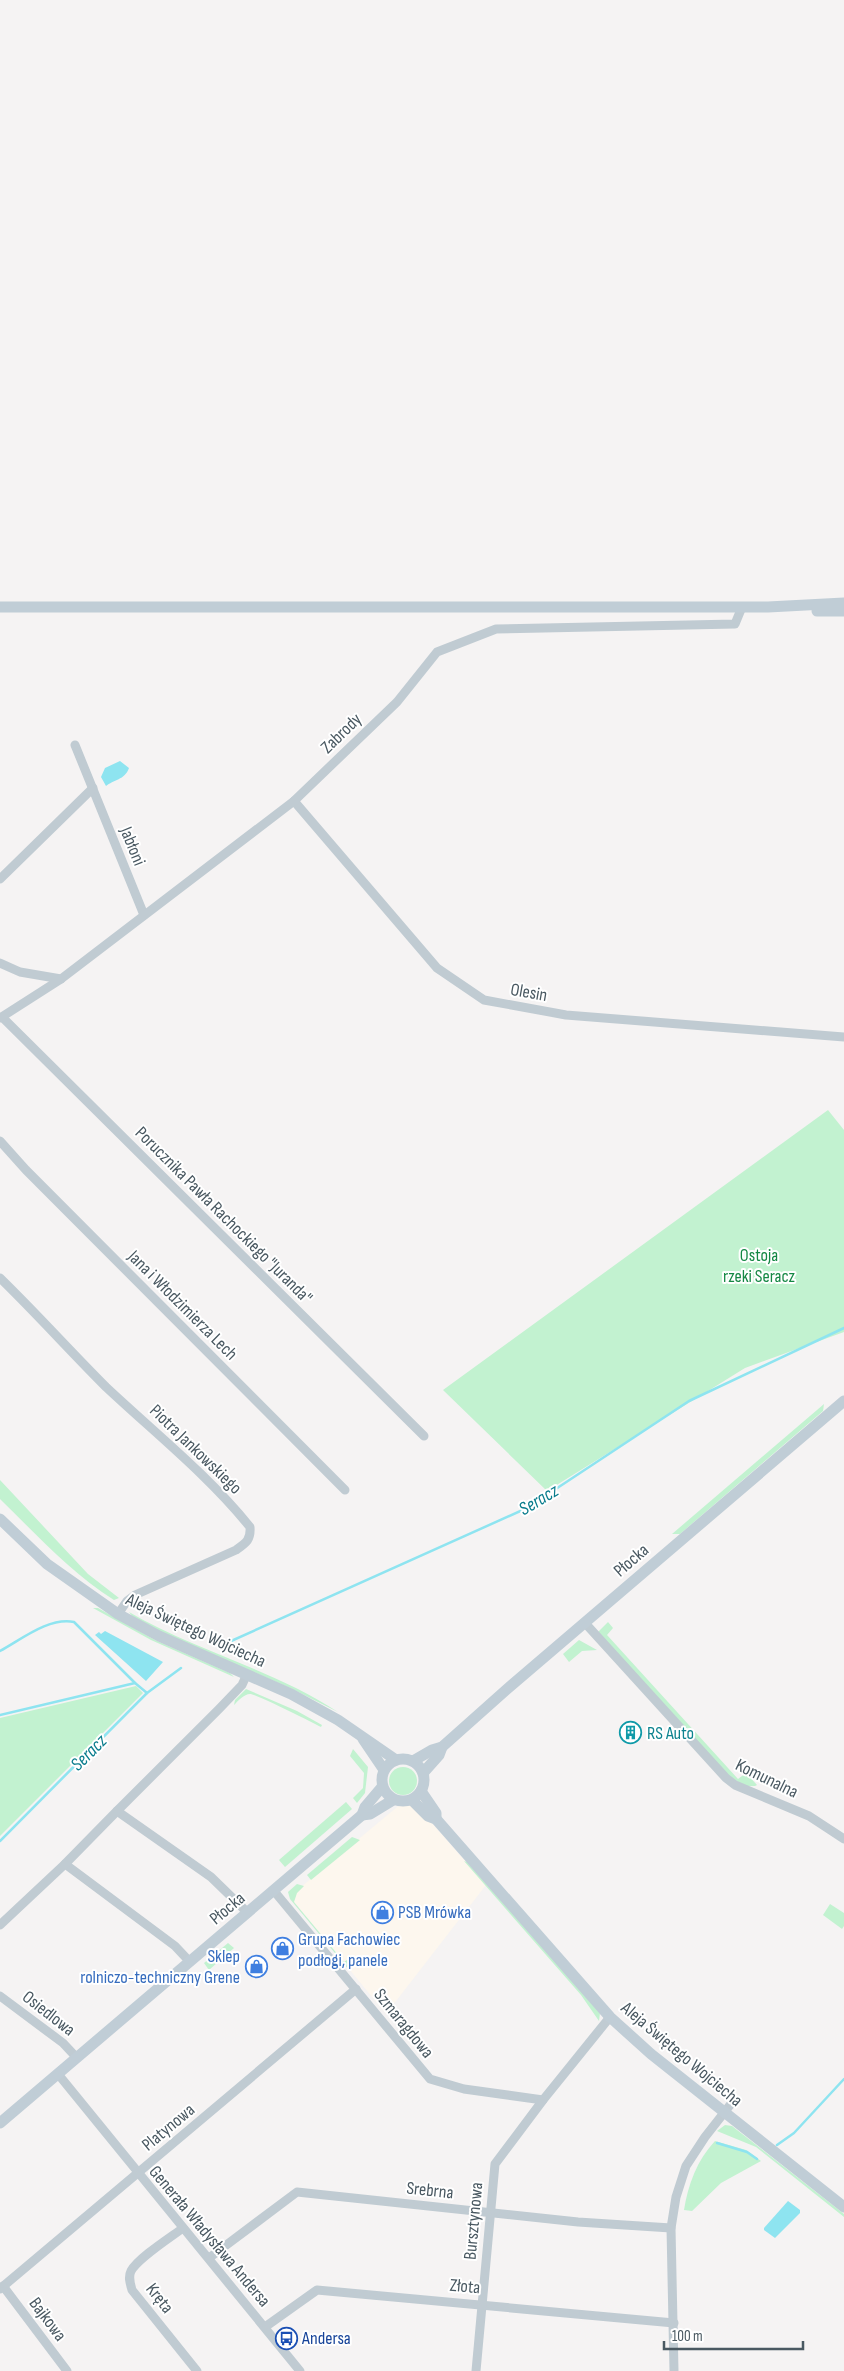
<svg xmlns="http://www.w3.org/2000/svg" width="844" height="2371" viewBox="0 0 844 2371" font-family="'Sofia Sans Condensed',sans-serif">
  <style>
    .commercial { fill: #fdf7ee }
    .green { fill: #c2f2d0 }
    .water { fill: #8ee4f0 }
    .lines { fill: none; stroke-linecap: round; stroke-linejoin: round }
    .stream { stroke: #8ee4f0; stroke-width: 2.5 }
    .street { stroke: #c0cbd2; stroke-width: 9 }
    .secondary { stroke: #c0cdd6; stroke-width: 11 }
    .labels { text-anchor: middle; stroke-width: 4; stroke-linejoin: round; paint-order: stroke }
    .street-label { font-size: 18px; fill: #495861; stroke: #fff }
    .park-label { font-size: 18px; fill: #158844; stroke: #fff }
    .culture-label { font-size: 18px; fill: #0d838f; stroke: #fff; text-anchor: start }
    .shop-label { font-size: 18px; fill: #366cbe; stroke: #fff; text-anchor: start }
    .transit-label { font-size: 18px; fill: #164399; stroke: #fff; text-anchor: start }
    .water-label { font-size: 19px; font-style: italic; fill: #0a7d8d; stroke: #fff }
  </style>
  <rect width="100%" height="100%" fill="#f5f3f3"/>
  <polygon class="commercial" points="409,1797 486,1885 386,2014 294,1902 295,1892"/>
  <g class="green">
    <polygon points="828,1110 844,1130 844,1332 745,1368 547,1491 443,1390"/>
    <polygon points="824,1404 823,1411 680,1534 672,1534"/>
    <path d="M0,1480L88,1574L119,1598L114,1600C70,1572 37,1535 0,1499Z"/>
    <polygon points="93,1608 98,1608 155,1640 230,1673 234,1677 151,1640"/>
    <path d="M129,1612C195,1651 273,1669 338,1712L290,1688L159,1631L132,1616Z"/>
    <polygon points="608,1622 613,1628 607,1635 738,1779 746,1773 757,1785 755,1786 745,1786 730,1777 598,1632"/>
    <polygon points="579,1640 597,1650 582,1651 569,1662 563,1654"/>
    <polygon points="136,1686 143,1693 0,1836 0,1718"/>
    <path d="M246,1689L297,1711L322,1725L321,1727C311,1722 256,1694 250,1694C244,1694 238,1701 234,1705L235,1700Z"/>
    <polygon points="353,1749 368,1767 365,1793 357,1803 353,1798 363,1788 364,1773 350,1756"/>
    <circle cx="403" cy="1781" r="14"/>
    <polygon points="346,1802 352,1809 285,1867 279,1860"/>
    <polygon points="352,1837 360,1840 311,1880 307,1875"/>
    <polygon points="464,1861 467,1862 600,2013 599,2021 581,1995"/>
    <polygon points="297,1884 304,1886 297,1893 294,1902 344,1962 347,1960 354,1963 349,1970 290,1899 288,1892"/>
    <polygon points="830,1904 844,1913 844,1926 842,1929 823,1915"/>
    <polygon points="228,1943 234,1948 209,1970 204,1963"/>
    <polygon points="725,2125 732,2126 839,2210 844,2214 844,2217 756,2147 717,2131"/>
    <path d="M715,2141L746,2150L761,2161L721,2183L692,2211L684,2210C688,2185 697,2160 715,2141Z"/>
  </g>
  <g class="water">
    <path d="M120,761L129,768C125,780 113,780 106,786L101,777L105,768Z"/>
    <polygon points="105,1631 163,1662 146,1681 95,1635 99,1632 101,1634"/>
    <polygon points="788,2201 800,2210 800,2213 775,2238 764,2230 764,2228"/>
  </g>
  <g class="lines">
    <g class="stream">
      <polyline points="220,1646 527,1508 689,1401 844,1328"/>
      <path d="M0,1651C22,1639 49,1617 74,1622L135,1683"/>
      <polyline points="0,1715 135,1683 147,1693"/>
      <polyline points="0,1841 147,1693 181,1668"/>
      <polyline points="717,2143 747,2152 757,2159"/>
      <polyline points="777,2145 794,2133 844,2079"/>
    </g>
    <g class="street">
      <polyline points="75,745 144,915"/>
      <polyline points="294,801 437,968 484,1000 566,1015 844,1037"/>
      <polyline points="0,879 93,788"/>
      <polyline points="0,963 20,972 61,979"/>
      <polyline points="2,1017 424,1436"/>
      <polyline points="0,1018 61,979 294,801 397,702 437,652 496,629 735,624 742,607"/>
      <polyline points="0,1141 26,1170 345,1490"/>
      <path d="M0,1278C36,1313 70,1351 106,1387C155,1433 208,1475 250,1527C251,1540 246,1543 236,1550L135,1595L127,1601L118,1614"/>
      <polyline points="585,1623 726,1778 735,1785 809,1816 844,1839"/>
      <polyline points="247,1674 242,1685 219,1709 117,1811 211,1877 248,1913"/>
      <polyline points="65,1864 175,1946 190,1962"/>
      <polyline points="274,1891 430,2079 464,2089 543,2100"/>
      <polyline points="0,1925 65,1864 117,1811"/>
      <polyline points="0,1996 63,2043 77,2058"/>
      <polyline points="58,2074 300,2371"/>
      <path d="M183,2228C171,2237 138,2258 131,2271C128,2277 130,2283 132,2290L197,2371"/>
      <polyline points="209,2258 297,2192 578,2222 671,2228"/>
      <polyline points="3,2286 67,2371"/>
      <polyline points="0,2289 356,1989"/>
      <polyline points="265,2327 317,2290 674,2323"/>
      <polyline points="476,2371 495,2164 543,2100 610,2017"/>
      <polyline points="674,2371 671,2228 676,2197 686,2166 705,2137 734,2100"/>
    </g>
    <g class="secondary">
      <polyline points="0,607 768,607 844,603"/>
      <polyline points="817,611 844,611"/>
      <polyline points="0,1519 47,1564 118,1614 159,1636 291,1694 338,1720 396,1760"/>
      <polyline points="363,1739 384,1770"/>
      <circle cx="403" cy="1780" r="21"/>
      <polyline points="413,1761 432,1750 442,1747 506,1690 844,1401"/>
      <polyline points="423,1773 439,1755 442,1747"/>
      <polyline points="421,1791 436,1813 436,1819"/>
      <polyline points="412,1800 428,1816 436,1819 610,2017 651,2054 844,2207"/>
      <polyline points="362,1815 370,1814 393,1800"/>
      <polyline points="0,2123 362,1815 365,1807 382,1787"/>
    </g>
  </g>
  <defs>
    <symbol id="building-ring" viewBox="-11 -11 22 22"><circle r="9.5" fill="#fff" stroke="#0f9aa8" stroke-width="1.5"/><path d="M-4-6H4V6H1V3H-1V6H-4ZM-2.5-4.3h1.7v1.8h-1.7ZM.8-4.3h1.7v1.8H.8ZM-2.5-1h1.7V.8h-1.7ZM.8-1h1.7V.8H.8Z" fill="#0f9aa8"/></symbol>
    <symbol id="shop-ring" viewBox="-11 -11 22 22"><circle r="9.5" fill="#fff" stroke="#3f7fe0" stroke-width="1.5"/><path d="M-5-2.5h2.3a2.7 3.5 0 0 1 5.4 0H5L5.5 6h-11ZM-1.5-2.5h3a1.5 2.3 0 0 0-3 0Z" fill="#3f7fe0"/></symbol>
    <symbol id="bus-ring" viewBox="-11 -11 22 22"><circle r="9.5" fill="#fff" stroke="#1a4fb4" stroke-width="1.5"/><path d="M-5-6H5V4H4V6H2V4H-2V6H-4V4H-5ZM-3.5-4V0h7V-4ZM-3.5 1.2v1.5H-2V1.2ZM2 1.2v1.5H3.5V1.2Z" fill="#1a4fb4"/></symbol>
  </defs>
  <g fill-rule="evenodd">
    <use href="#building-ring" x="618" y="1720" width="25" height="25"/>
    <use href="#shop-ring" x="370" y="1900" width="25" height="25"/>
    <use href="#shop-ring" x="270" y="1936" width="25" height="25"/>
    <use href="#shop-ring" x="244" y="1954" width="25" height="25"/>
    <use href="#bus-ring" x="274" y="2326" width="25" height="25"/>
  </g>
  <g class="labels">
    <g class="street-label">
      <text transform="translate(341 733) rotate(-44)" y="6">Zabrody</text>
      <text transform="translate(133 846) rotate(68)" y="6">Jabłoni</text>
      <text transform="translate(529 992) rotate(10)" y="6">Olesin</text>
      <text transform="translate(224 1215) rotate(45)" y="6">Porucznika Pawła Rachockiego "Juranda"</text>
      <text transform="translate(183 1305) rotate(45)" y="6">Jana i Włodzimierza Lech</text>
      <text transform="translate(196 1449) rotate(44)" y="6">Piotra Jankowskiego</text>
      <text transform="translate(631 1560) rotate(-41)" y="6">Płocka</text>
      <text transform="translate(196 1630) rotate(25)" y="6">Aleja Świętego Wojciecha</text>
      <text transform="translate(767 1778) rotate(26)" y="6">Komunalna</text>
      <text transform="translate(227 1908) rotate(-40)" y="6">Płocka</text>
      <text transform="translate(49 2013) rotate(38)" y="6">Osiedlowa</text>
      <text transform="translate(404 2023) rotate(51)" y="6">Szmaragdowa</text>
      <text transform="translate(682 2054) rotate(40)" y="6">Aleja Świętego Wojciecha</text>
      <text transform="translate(168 2127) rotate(-40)" y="6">Platynowa</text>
      <text transform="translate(430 2190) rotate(6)" y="6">Srebrna</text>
      <text transform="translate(473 2221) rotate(-85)" y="6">Bursztynowa</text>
      <text transform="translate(210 2236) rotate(50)" y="6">Generała Władysława Andersa</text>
      <text transform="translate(465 2286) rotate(5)" y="6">Złota</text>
      <text transform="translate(160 2298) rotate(52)" y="6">Kręta</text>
      <text transform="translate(48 2319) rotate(53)" y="6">Bajkowa</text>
    </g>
    <g class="park-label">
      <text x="759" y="1261">Ostoja<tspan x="759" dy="21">rzeki Seracz</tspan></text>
    </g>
    <g class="culture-label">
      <text x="647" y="1739">RS Auto</text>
    </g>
    <g class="shop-label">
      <text x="398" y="1918">PSB Mrówka</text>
      <text x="298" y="1945">Grupa Fachowiec<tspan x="298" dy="21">podłogi, panele</tspan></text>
      <text x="240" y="1962" text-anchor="end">Sklep<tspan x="240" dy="21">rolniczo-techniczny Grene</tspan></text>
    </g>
    <g class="transit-label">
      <text x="302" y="2344">Andersa</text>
    </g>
    <g class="water-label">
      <text transform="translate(538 1499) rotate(-31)" y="7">Seracz</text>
      <text transform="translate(88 1752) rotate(-45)" y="7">Seracz</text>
    </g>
  </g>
  <path d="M664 2341v8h139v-8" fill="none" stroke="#495861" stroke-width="2.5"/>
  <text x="672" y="2341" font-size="15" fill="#495861" stroke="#ffffff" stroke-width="4" paint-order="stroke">100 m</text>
</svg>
